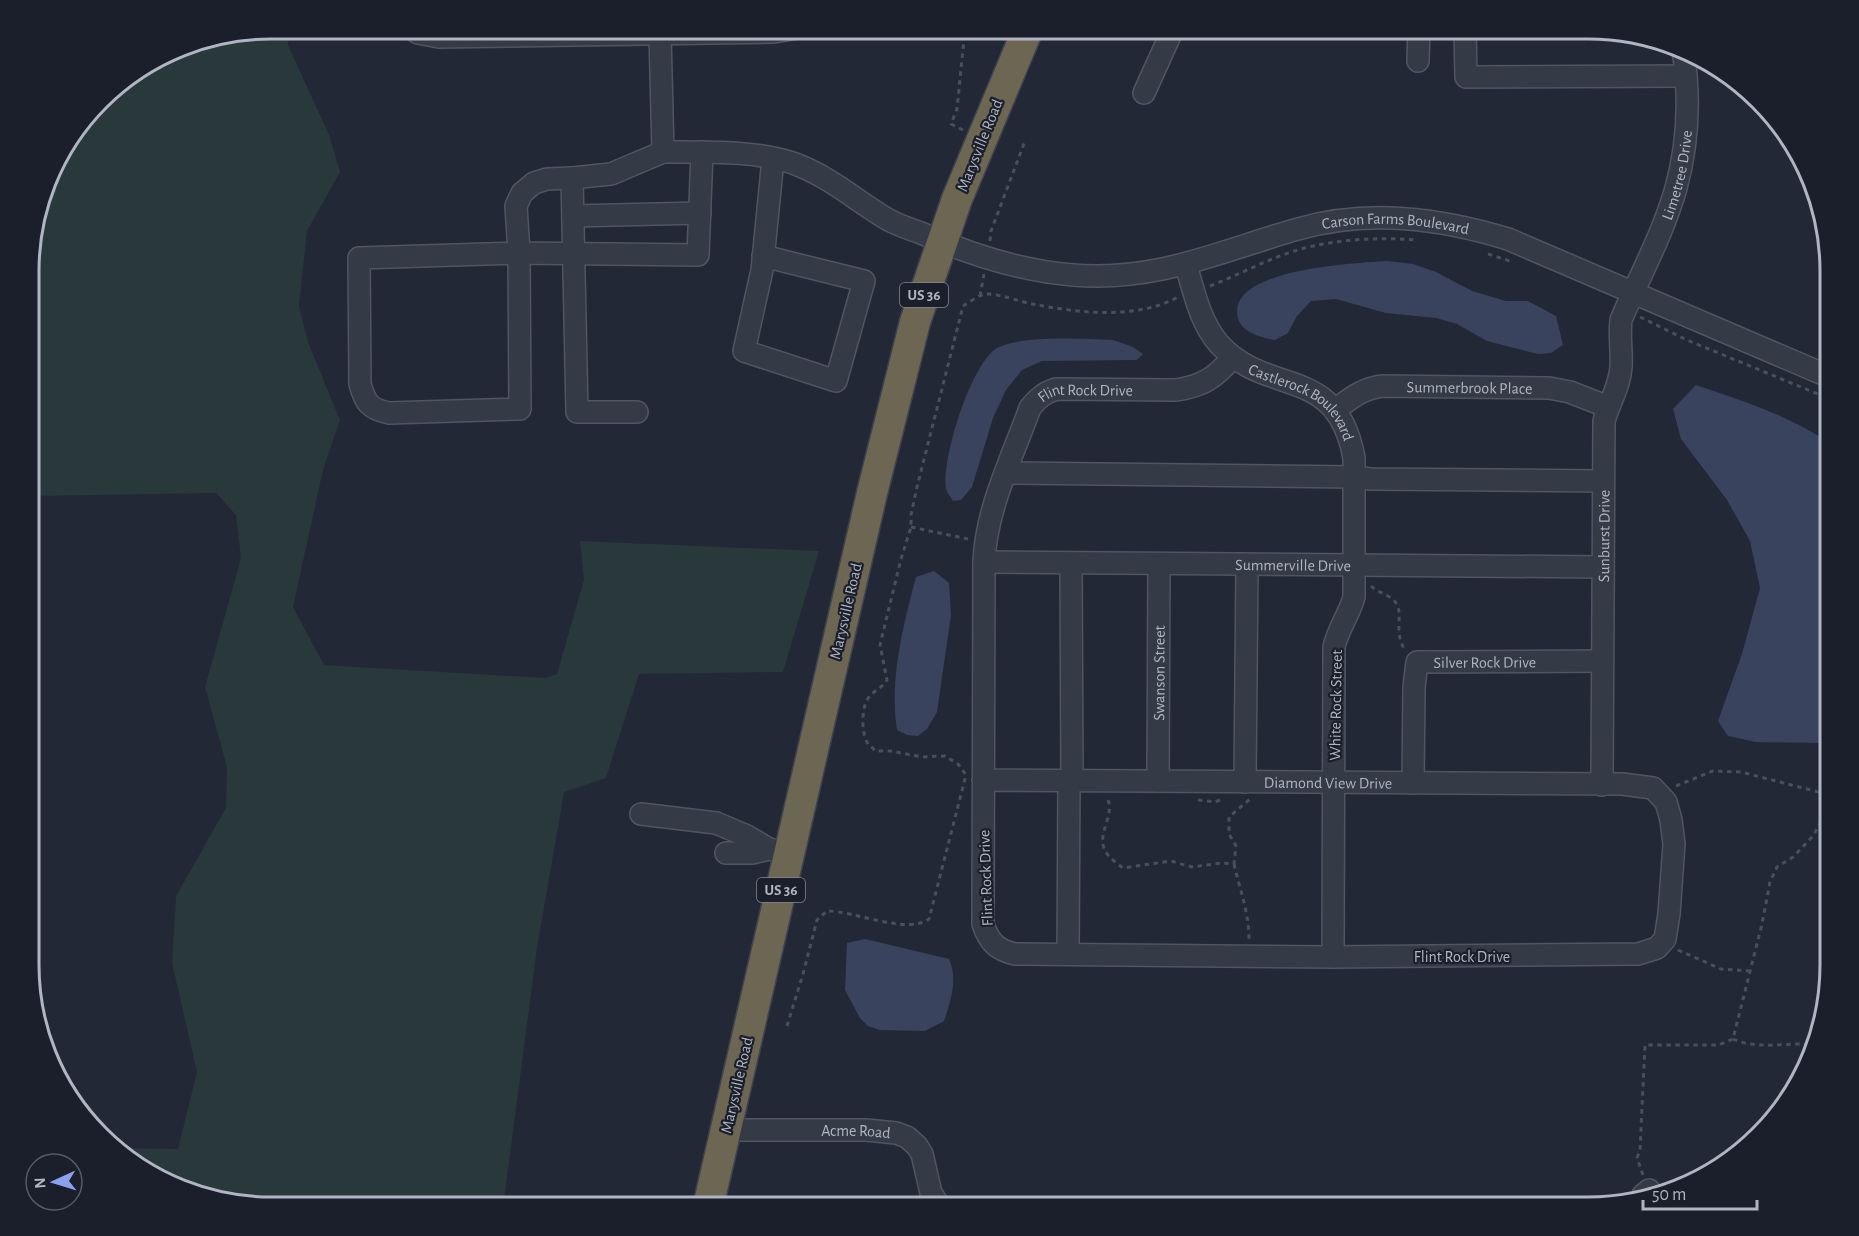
<svg xmlns="http://www.w3.org/2000/svg" width="1859" height="1236" viewBox="0 0 1859 1236" font-family="'Alegreya Sans',sans-serif">
  <style>
    .green { fill: #28383b }
    .water { fill: #39435e }
    .lines { fill: none; stroke-linecap: round; stroke-linejoin: round }
    .minor-casing { stroke: #505561; stroke-width: 24 }
    .highway-casing { stroke: #3d424e; stroke-width: 33 }
    .path { stroke: #455358; stroke-width: 3; stroke-dasharray: 4.5 4.5; stroke-linecap: butt }
    .minor { stroke: #353a47; stroke-width: 21 }
    .highway { stroke: #6c6653; stroke-width: 30 }
    .labels { text-anchor: middle; stroke-width: 4.5; stroke-linejoin: round; paint-order: stroke }
    .shield { fill: #1b1f2b; stroke: #838895; stroke-width: 1.5 }
    .shield-label { font-size: 15px; font-weight: bold; fill: #b0b5c3 }
    .street-label { font-size: 16px; fill: #b0b5c3; stroke: #1b1f2b }
    .rim { fill: none; stroke: #b0b5c3; stroke-width: 3 }
  </style>
  <rect width="100%" height="100%" fill="#222836"/>
  <polygon class="green" points="271,29 289,29 288,45 330,137 340,172 307,231 299,306 308,342 340,420 323,470 293,607 324,665 546,678 557,674 584,580 580,541 819,551 783,672 639,674 606,778 564,792 537,948 503,1207 270,1207 193,1195 136,1167 118,1148 178,1149 197,1072 172,963 176,896 226,808 227,767 205,687 241,558 236,515 216,493 31,496 31,239 54,163 111,89 178,47"/>
  <g class="water">
    <path d="M1387,261L1413,264L1436,272L1472,291L1506,301H1528L1556,316L1563,345L1551,353L1538,354L1487,341L1457,324L1436,318L1386,313L1336,299L1311,301L1297,316L1288,333L1275,340C1262,338 1242,333 1238,318C1225,268 1359,263 1387,261Z"/>
    <path d="M1113,340L1133,347L1143,354L1137,360L1042,361L1022,370L1006,390L993,418L972,487L961,500L953,501C951,497 947,493 946,489C941,460 972,359 999,347C1028,335 1081,339 1113,340Z"/>
    <path d="M1696,385C1740,400 1792,416 1830,444V740L1820,743L1756,742L1728,736L1718,721L1742,654L1760,588L1750,541L1727,500L1681,439L1673,409Z"/>
    <path d="M934,571L949,583L951,615L937,712L927,729L918,736L907,735L897,730C889,680 903,626 916,577Z"/>
    <path d="M865,939L949,959C958,979 951,1000 944,1021L925,1031L880,1030L868,1026L860,1018L845,990L847,943Z"/>
  </g>
  <g class="lines">
    <defs>
      <g id="minor">
        <polyline points="412,29 418,33 439,37 774,32 792,29"/>
        <polyline points="1465,29 1466,77 1685,76"/>
        <path id="s1" d="M660,34L663,152C704,152 760,150 798,165C831,178 857,201 887,219C897,225 910,229 921,233C969,254 1020,271 1073,275C1158,282 1220,251 1298,229C1368,209 1439,218 1508,239L1830,377"/>
        <polyline points="1418,61 1419,29"/>
        <polyline points="1144,93 1173,29"/>
        <polyline points="572,178 611,174 663,152"/>
        <polyline points="573,216 700,213"/>
        <polyline points="763,256 864,281 836,381 744,351 762,270 773,159"/>
        <path id="s2" d="M1186,265C1194,292 1200,322 1219,344C1268,398 1337,363 1354,458V597C1349,615 1338,629 1334,647L1333,957"/>
        <path id="s3" d="M1335,410C1351,398 1363,388 1383,386L1549,388L1570,392L1608,407"/>
        <path d="M637,412H577L572,178L547,179L534,183L522,193L516,206L519,253L520,409L389,413C369,409 365,402 360,384L359,258L519,253L698,255L702,152"/>
        <polyline points="1007,473 1354,477 1371,479 1603,481"/>
        <path id="s4" d="M984,562L1603,567"/>
        <polyline points="1071,563 1072,780"/>
        <path id="s5" d="M983,780L1622,784L1653,788L1666,802L1671,820L1674,844L1669,914L1665,939L1657,948L1638,954L1333,957L1015,954C997,950 989,942 983,924L984,562C986,509 1012,458 1030,408C1038,398 1044,393 1056,389L1176,390C1203,386 1215,378 1233,357"/>
        <path id="s6" d="M1158,781L1159,564"/>
        <polyline points="1245,782 1247,564"/>
        <path id="s7" d="M1413,783L1414,687L1417,662L1602,661"/>
        <path id="s8" d="M1602,785L1604,421C1609,403 1620,386 1621,367C1622,351 1619,336 1621,320C1639,277 1663,234 1676,188C1688,144 1690,95 1683,50"/>
        <polyline points="641,814 716,823 747,836 769,849 789,853"/>
        <polyline points="726,853 752,853 769,849"/>
        <polyline points="1068,954 1069,780"/>
        <path id="s9" d="M726,1130H866L896,1133L907,1137L917,1146L922,1154L931,1193L940,1207"/>
        <polyline points="1643,1195 1649,1190"/>
      </g>
      <polyline id="highway" points="708,1207 872,493 915,322 957,199 1028,29"/>
    </defs>
    <use href="#minor" class="minor-casing"/>
    <use href="#highway" class="highway-casing"/>
    <g class="path">
      <polyline points="963,130 951,124 957,109 965,29"/>
      <polyline points="990,241 991,231 1025,141"/>
      <polyline points="1488,254 1513,262"/>
      <path d="M1210,286C1241,274 1269,258 1301,249C1338,239 1379,237 1417,240"/>
      <polyline points="980,296 984,274"/>
      <polyline points="1640,317 1687,340 1830,399"/>
      <polyline points="911,527 968,539"/>
      <path d="M1371,586C1378,593 1391,595 1396,603C1404,615 1393,632 1405,650"/>
      <polyline points="1676,786 1713,771 1741,772 1830,795"/>
      <path d="M1108,800C1115,817 1093,838 1108,855C1112,860 1118,864 1123,868L1171,861L1192,867L1221,863L1234,864L1236,846L1229,834V817L1250,799"/>
      <polyline points="1198,800 1215,802 1220,800"/>
      <path d="M1234,864C1240,890 1249,913 1249,939"/>
      <polyline points="1678,950 1721,969 1750,971"/>
      <path d="M787,1026L803,974L817,920L827,911C855,911 907,935 929,919L966,775L958,764L945,756L922,757L891,751H875C873,748 870,746 868,744C861,733 861,707 869,697C875,690 882,688 887,680L880,645L901,559L911,527V515L916,491L963,306C970,302 979,294 988,294C1001,294 1020,302 1033,304C1078,313 1136,320 1178,297"/>
      <path d="M1733,1039C1759,1051 1789,1041 1817,1045"/>
      <polyline points="1643,1175 1637,1158 1640,1150 1645,1045 1719,1045 1733,1039 1762,924 1770,882 1777,867 1793,857 1813,836 1827,811 1830,796"/>
    </g>
    <use href="#minor" class="minor"/>
    <use href="#highway" class="highway"/>
  </g>
  <g class="labels">
    <g class="shield">
      <rect x="900" y="283" width="48" height="24" rx="4.5"/>
      <rect x="757" y="878" width="48" height="24" rx="4.5"/>
    </g>
    <g class="shield-label">
      <text x="924" y="300">US 36</text>
      <text x="781" y="895">US 36</text>
    </g>
    <g class="street-label">
      <text transform="translate(979 145) rotate(-68)" y="6">Marysville Road</text>
      <text dy="6" stroke="none"><textPath href="#s8" startOffset="624">Limetree Drive</textPath></text>
      <text dy="6" stroke="none"><textPath href="#s1" startOffset="884">Carson Farms Boulevard</textPath></text>
      <text dy="6" stroke="none"><textPath href="#s3" startOffset="141">Summerbrook Place</textPath></text>
      <text dy="6" stroke="none"><textPath href="#s5" startOffset="2114">Flint Rock Drive</textPath></text>
      <text dy="6" stroke="none"><textPath href="#s2" startOffset="190">Castlerock Boulevard</textPath></text>
      <text dy="6" stroke="none"><textPath href="#s8" startOffset="249">Sunburst Drive</textPath></text>
      <text dy="6" stroke="none"><textPath href="#s4" startOffset="309">Summerville Drive</textPath></text>
      <text transform="translate(845 611) rotate(-77)" y="6">Marysville Road</text>
      <text dy="6" stroke="none"><textPath href="#s7" startOffset="189">Silver Rock Drive</textPath></text>
      <text dy="6" stroke="none"><textPath href="#s6" startOffset="108">Swanson Street</textPath></text>
      <text transform="translate(1335 705) rotate(-89)" y="6">White Rock Street</text>
      <text dy="6" stroke="none"><textPath href="#s5" startOffset="345">Diamond View Drive</textPath></text>
      <text transform="translate(985 878) rotate(-92)" y="6">Flint Rock Drive</text>
      <text x="1462" y="962">Flint Rock Drive</text>
      <text transform="translate(736 1085) rotate(-77)" y="6">Marysville Road</text>
      <text dy="6" stroke="none"><textPath href="#s9" startOffset="130">Acme Road</textPath></text>
    </g>
  </g>
  <path d="M0 0H1859V1236H0ZM271 39H1588A232 232 0 0 1 1820 271V965A232 232 0 0 1 1588 1197H271A232 232 0 0 1 39 965V271A232 232 0 0 1 271 39Z" fill="#1b1f2b" fill-rule="evenodd"/>
  <path class="rim" d="M271 39H1588A232 232 0 0 1 1820 271V965A232 232 0 0 1 1588 1197H271A232 232 0 0 1 39 965V271A232 232 0 0 1 271 39Z"/>
  <g transform="translate(54 1182) rotate(266)"><circle r="28" fill="#1b1f2b" stroke="#575b68" stroke-width="1.5"/>
  <path d="M0-4.5L10 22L0 15L-10 22Z" fill="#8aa2ee"/>
  <text y="-9" font-size="16" font-weight="bold" text-anchor="middle" fill="#b0b5c3">N</text>
  </g>
  <path d="M1643 1200v9h114v-9" fill="none" stroke="#b0b5c3" stroke-width="3"/>
  <text x="1652" y="1200" font-size="18" fill="#b0b5c3" stroke="#1b1f2b" stroke-width="4.5" paint-order="stroke">50 m</text>
</svg>
